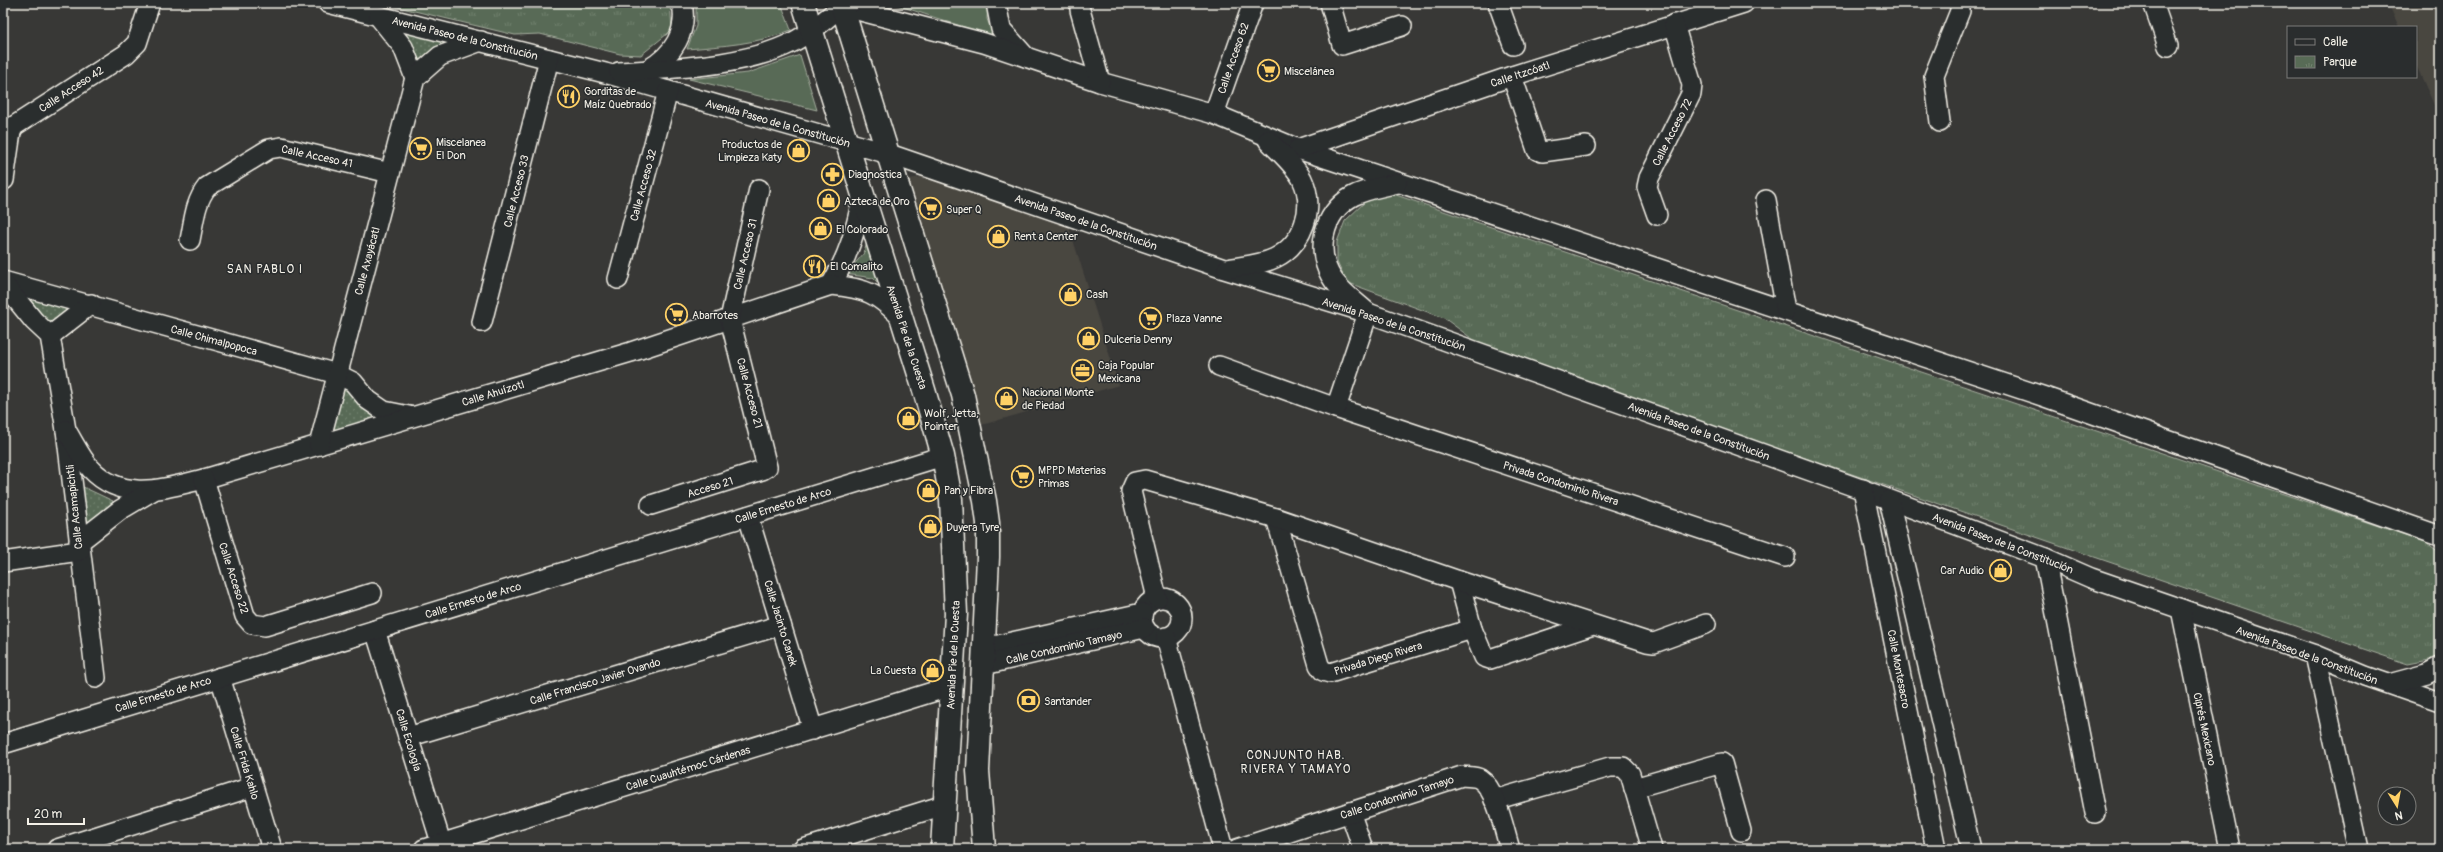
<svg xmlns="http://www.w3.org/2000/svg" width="2443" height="852" viewBox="0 0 2443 852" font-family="Pangolin,sans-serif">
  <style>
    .built { fill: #484640 }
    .grass { fill: #586b56; stroke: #a6ae9f }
    .park { fill: url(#park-tufts); stroke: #a6ae9f }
    .garden { fill: url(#garden-dots); stroke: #a6ae9f }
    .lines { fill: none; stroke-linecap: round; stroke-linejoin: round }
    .minor-casing { stroke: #f4f1e8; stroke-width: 22 }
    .major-casing { stroke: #f4f1e8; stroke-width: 25 }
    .minor { stroke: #2a2d2e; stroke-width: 19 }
    .major { stroke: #2a2d2e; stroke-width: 22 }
    .labels { text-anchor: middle; stroke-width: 3; stroke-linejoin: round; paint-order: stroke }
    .street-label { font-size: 11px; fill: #f4f1e8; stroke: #2a2d2e }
    .poi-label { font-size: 11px; fill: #f4f1e8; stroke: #2a2d2e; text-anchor: start }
    .neighbourhood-label { font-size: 12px; letter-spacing: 1px; fill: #f4f1e8; stroke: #2a2d2e }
  </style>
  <defs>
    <pattern id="park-tufts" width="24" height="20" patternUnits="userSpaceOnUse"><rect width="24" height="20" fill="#586b56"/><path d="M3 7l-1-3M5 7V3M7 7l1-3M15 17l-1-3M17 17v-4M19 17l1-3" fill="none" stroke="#71816e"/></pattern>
    <pattern id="garden-dots" width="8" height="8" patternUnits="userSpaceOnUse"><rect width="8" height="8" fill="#586b56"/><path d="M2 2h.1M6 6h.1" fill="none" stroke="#71816e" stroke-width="1.8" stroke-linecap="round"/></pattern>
  </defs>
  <rect width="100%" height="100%" fill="#383836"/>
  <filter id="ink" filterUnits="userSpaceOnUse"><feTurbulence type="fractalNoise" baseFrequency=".025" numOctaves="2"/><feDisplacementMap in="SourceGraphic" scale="8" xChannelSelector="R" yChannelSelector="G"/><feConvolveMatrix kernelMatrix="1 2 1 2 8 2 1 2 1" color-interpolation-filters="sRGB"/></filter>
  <g filter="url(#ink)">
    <g class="built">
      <polygon points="2388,3 2440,3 2440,118 2416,65 2416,27 2399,27"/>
      <polygon points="921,177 1068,224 1119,385 975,427 902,180"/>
    </g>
    <g class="grass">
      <path d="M696,3H781L791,30C759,44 721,46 687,49L696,26Z"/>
      <polygon points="897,3 988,3 987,19 994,37 894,4"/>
      <polygon points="800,55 817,110 689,79 748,73"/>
      <polygon points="867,242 882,287 873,278 846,274 864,253"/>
    </g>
    <g class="park">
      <polygon points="381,3 670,3 672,30 641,55 620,54 540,34 515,35"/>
      <polygon points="1393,194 2426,542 2440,553 2440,658 2408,664 2384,656 1486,349 1444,318 1346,282 1337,262 1337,242 1345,221 1367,200"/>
    </g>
    <g class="garden">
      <polygon points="403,32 453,42 433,49 420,64 411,42"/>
      <polygon points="23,295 84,307 50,334"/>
      <polygon points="337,374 413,417 329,442"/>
      <polygon points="81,486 113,501 110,512 82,528"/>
    </g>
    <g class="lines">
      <defs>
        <g id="minor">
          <polyline points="328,3 605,73 889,154 1224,269 1368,313 1861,489 2045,558 2091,578 2315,655 2365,676 2440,702"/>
          <polyline points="996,3 1001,29 1026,57"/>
          <polyline points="1330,3 1342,45 1402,26"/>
          <polyline points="1498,3 1513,45"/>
          <polyline points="2153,3 2168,46"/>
          <polyline points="842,6 984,43 1100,82 1214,114 1298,149 2045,397 2440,536"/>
          <polyline points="1080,10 1100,82"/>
          <polyline points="379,17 403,47 415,78"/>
          <path d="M649,69C673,55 688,32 682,3"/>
          <path d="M619,72C673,68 744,67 793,42C811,33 827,18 842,6L851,3"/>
          <polyline points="1512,76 1537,150 1542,152 1586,146"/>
          <polyline points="1214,114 1253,3"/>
          <polyline points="1940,122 1934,76 1960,11 1960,3"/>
          <polyline points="1298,149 1512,76 1744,3"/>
          <polyline points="4,180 11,132 14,126 126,54 137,43 150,3"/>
          <polyline points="1766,200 1786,310"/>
          <polyline points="1657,215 1647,187 1649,178 1691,94 1692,85 1674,24"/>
          <path d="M190,240C194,221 195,202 207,187L269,149L281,147L390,173"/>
          <path d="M1227,269C1243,266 1261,265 1275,258C1303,244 1316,208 1302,179C1294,164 1279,152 1268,140"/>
          <polyline points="618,279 668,91"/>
          <polyline points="3,281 337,374 353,382 368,400 384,411 409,416"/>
          <polyline points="3,283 34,321 50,336 66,430 96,678"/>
          <path d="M831,285C848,257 856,230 862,198"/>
          <polyline points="482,322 549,59"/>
          <polyline points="50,336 91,304"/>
          <polyline points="1219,366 1336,408 1785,557"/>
          <path d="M1336,408L1368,313C1357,303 1343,293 1334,281C1314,253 1322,213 1353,196C1366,189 1383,187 1397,183"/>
          <path d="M66,430C74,443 81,458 91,469C123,503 165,488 204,479L631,352L831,285C867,288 877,294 902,318"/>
          <polyline points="319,445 415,78 440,56 481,41"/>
          <polyline points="204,479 245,616 252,624 265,626 372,593"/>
          <polyline points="1863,489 1936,849"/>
          <polyline points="1889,500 1971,849"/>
          <polyline points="651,505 762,470 767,467 730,319 759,189"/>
          <polyline points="748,516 813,730"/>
          <polyline points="1276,518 1319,665 1323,671 1330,673 1472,629"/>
          <polyline points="79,542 120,510 152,491"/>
          <polyline points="2045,558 2095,813"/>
          <polyline points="3,562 79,551"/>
          <polyline points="1459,581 1472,629 1484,657 1490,659 1590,626"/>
          <circle cx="1162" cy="618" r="20"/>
          <polyline points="1157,598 1131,491 1135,482 1145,480 1276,518 1459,581 1647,642 1654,643 1706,624"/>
          <polyline points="2181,609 2230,849"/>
          <polyline points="375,630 443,849"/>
          <polyline points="1166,637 1223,849"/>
          <polyline points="985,648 1142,613"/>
          <polyline points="2315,655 2358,849"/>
          <polyline points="984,665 1144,628"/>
          <polyline points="220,677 272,849"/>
          <polyline points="2390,684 2427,674 2440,667"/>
          <polyline points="408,737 781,625"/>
          <polyline points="3,744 943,456"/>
          <polyline points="1634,788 1722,763 1741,831"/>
          <polyline points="1494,800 1610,767 1623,767 1630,774 1652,849"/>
          <polyline points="1350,812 1363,849"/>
          <polyline points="57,849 252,787"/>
          <polyline points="424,849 952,686"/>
          <polyline points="803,849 944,805"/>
          <path d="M1237,849L1462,776C1468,777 1475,776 1480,779C1497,790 1504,831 1510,849"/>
        </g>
        <g id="major">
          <polyline points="803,3 924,390 943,456 951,499 956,614 942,849"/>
          <polyline points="841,3 963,395 985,501 988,523 988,557 978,771 984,849"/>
        </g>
      </defs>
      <use href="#minor" class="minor-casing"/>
      <use href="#major" class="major-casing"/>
      <use href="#minor" class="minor"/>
      <use href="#major" class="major"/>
    </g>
  </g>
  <defs>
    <symbol id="supermarket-ring" viewBox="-11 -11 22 22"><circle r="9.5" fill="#2a2d2e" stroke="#ffd166" stroke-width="1.5"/><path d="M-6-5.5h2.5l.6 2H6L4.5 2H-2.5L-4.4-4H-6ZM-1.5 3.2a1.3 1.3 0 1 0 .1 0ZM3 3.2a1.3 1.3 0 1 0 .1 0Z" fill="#ffd166"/></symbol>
    <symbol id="restaurant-ring" viewBox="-11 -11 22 22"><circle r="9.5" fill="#2a2d2e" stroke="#ffd166" stroke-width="1.5"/><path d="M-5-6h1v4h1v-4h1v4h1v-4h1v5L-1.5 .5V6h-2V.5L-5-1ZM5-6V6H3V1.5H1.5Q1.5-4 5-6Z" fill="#ffd166"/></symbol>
    <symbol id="shop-ring" viewBox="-11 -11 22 22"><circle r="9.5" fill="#2a2d2e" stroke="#ffd166" stroke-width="1.5"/><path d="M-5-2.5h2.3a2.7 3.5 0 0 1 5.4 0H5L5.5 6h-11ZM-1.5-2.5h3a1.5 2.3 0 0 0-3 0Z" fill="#ffd166"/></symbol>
    <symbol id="pharmacy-ring" viewBox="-11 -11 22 22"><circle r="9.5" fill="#2a2d2e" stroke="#ffd166" stroke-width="1.5"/><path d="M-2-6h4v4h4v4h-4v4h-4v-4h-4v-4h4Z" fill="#ffd166"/></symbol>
    <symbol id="office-ring" viewBox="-11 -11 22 22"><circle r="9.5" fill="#2a2d2e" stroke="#ffd166" stroke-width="1.5"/><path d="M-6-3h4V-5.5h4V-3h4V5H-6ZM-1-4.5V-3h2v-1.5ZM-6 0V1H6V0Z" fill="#ffd166"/></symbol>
    <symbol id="bank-ring" viewBox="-11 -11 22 22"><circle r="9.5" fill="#2a2d2e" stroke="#ffd166" stroke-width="1.5"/><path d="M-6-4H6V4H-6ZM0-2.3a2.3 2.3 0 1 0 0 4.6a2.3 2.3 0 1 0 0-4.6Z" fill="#ffd166"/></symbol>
  </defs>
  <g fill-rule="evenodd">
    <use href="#supermarket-ring" x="1256" y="58" width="25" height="25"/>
    <use href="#restaurant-ring" x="556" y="84" width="25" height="25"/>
    <use href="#supermarket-ring" x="408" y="136" width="25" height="25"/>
    <use href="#shop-ring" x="786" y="138" width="25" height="25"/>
    <use href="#pharmacy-ring" x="820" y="162" width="25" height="25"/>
    <use href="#shop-ring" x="816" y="188" width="25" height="25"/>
    <use href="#supermarket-ring" x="918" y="196" width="25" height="25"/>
    <use href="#shop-ring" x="808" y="216" width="25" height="25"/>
    <use href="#shop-ring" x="986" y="224" width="25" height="25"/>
    <use href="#restaurant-ring" x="802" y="254" width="25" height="25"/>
    <use href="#shop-ring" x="1058" y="282" width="25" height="25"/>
    <use href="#supermarket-ring" x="664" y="302" width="25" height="25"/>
    <use href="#supermarket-ring" x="1138" y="306" width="25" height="25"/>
    <use href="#shop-ring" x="1076" y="326" width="25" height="25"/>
    <use href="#office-ring" x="1070" y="358" width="25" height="25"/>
    <use href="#shop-ring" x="994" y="386" width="25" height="25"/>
    <use href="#shop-ring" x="896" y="406" width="25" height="25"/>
    <use href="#supermarket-ring" x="1010" y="464" width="25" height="25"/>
    <use href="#shop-ring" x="916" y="478" width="25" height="25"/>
    <use href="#shop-ring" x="918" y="514" width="25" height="25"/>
    <use href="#shop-ring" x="1988" y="558" width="25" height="25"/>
    <use href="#shop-ring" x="920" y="658" width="25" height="25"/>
    <use href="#bank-ring" x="1016" y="688" width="25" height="25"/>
  </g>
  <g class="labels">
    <g class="street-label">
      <text transform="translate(465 38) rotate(14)" y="4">Avenida Paseo de la Constitución</text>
      <text transform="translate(1233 58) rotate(-71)" y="4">Calle Acceso 62</text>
      <text transform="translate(1520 74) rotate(-18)" y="4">Calle Itzcóatl</text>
      <text transform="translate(71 89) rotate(-33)" y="4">Calle Acceso 42</text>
      <text transform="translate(778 123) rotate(16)" y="4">Avenida Paseo de la Constitución</text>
      <text transform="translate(1672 132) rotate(-63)" y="4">Calle Acceso 72</text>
      <text transform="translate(317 156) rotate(12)" y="4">Calle Acceso 41</text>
      <text transform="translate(643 185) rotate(-75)" y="4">Calle Acceso 32</text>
      <text transform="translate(516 191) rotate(-76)" y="4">Calle Acceso 33</text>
      <text transform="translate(1086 222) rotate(19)" y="4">Avenida Paseo de la Constitución</text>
      <text transform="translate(745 254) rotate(-77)" y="4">Calle Acceso 31</text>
      <text transform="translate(367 261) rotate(-75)" y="4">Calle Axayácatl</text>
      <text transform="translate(1394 324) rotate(18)" y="4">Avenida Paseo de la Constitución</text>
      <text transform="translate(907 337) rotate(72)" y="4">Avenida Pie de la Cuesta</text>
      <text transform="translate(214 340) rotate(15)" y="4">Calle Chimalpopoca</text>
      <text transform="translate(493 393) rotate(-17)" y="4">Calle Ahuízotl</text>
      <text transform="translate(750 393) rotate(75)" y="4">Calle Acceso 21</text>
      <text transform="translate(1699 431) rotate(20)" y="4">Avenida Paseo de la Constitución</text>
      <text transform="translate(1561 483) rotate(18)" y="4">Privada Condominio Rivera</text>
      <text transform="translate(710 487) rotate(-17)" y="4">Acceso 21</text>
      <text transform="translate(783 505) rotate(-17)" y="4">Calle Ernesto de Arco</text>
      <text transform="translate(74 507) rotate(-96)" y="4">Calle Acamapichtli</text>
      <text transform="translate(2003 543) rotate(21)" y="4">Avenida Paseo de la Constitución</text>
      <text transform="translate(234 578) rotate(72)" y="4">Calle Acceso 22</text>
      <text transform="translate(473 600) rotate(-17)" y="4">Calle Ernesto de Arco</text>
      <text transform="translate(781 623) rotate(73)" y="4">Calle Jacinto Canek</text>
      <text transform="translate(1064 647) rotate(-13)" y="4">Calle Condominio Tamayo</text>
      <text transform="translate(953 655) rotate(-87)" y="4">Avenida Pie de la Cuesta</text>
      <text transform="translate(2307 655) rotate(20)" y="4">Avenida Paseo de la Constitución</text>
      <text transform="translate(1378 658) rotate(-17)" y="4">Privada Diego Rivera</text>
      <text transform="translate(1899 669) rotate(79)" y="4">Calle Montesacro</text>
      <text transform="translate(595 681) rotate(-17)" y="4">Calle Francisco Javier Ovando</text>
      <text transform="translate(163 694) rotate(-17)" y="4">Calle Ernesto de Arco</text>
      <text transform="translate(2205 729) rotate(78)" y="4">Ciprés Mexicano</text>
      <text transform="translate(409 740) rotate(73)" y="4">Calle Ecología</text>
      <text transform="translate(245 763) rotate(73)" y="4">Calle Frida Kahlo</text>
      <text transform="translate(688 768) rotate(-17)" y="4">Calle Cuauhtémoc Cárdenas</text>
      <text transform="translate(1397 797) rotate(-18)" y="4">Calle Condominio Tamayo</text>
    </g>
    <g class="poi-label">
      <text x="1284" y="75">Miscelánea</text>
      <text x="584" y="95">Gorditas de<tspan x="584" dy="13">Maíz Quebrado</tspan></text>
      <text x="436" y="146">Miscelanea<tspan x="436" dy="13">El Don</tspan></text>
      <text x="782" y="148" text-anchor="end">Productos de<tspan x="782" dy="13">Limpieza Katy</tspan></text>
      <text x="848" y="178">Diagnostica</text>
      <text x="844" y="205">Azteca de Oro</text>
      <text x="946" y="213">Super Q</text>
      <text x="836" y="233">El Colorado</text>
      <text x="1014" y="240">Rent a Center</text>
      <text x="830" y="270">El Comalito</text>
      <text x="1086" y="298">Cash</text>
      <text x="692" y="319">Abarrotes</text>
      <text x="1166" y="322">Plaza Vanne</text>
      <text x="1104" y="343">Dulceria Denny</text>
      <text x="1098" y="369">Caja Popular<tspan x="1098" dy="13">Mexicana</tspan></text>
      <text x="1022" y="396">Nacional Monte<tspan x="1022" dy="13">de Piedad</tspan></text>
      <text x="924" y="417">Wolf, Jetta,<tspan x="924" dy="13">Pointer</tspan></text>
      <text x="1038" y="474">MPPD Materias<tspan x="1038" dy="13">Primas</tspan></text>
      <text x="944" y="494">Pan y Fibra</text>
      <text x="946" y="531">Duyera Tyre</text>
      <text x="1984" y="574" text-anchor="end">Car Audio</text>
      <text x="916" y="674" text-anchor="end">La Cuesta</text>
      <text x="1044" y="705">Santander</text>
    </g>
    <g class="neighbourhood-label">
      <text x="265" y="273">SAN PABLO I</text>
      <text x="1296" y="759">CONJUNTO HAB.<tspan x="1296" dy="14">RIVERA Y TAMAYO</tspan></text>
    </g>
  </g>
  <rect width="2443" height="852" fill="none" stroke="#2a2d2e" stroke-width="16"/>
  <rect x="8" y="8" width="2427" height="836" fill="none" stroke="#f4f1e8" stroke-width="1.5" filter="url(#ink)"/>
  <rect x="2287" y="26" width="130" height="52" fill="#2a2d2e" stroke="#7b7b78"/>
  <rect x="2295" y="39" width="20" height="6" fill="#2a2d2e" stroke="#7b7b78"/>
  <text x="2323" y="46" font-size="12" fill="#f4f1e8">Calle</text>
  <rect x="2295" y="56" width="20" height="12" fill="url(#park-tufts)" stroke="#7b7b78"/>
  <text x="2323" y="66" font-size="12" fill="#f4f1e8">Parque</text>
  <g transform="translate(2397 806) rotate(169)"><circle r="19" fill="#2a2d2e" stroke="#7b7b78"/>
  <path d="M0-3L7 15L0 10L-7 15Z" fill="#ffd166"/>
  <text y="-6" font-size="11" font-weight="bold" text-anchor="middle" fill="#f4f1e8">N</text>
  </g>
  <path d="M28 818v6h56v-6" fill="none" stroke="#f4f1e8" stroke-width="2"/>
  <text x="34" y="818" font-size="12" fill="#f4f1e8" stroke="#2a2d2e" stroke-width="3" paint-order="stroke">20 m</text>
</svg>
